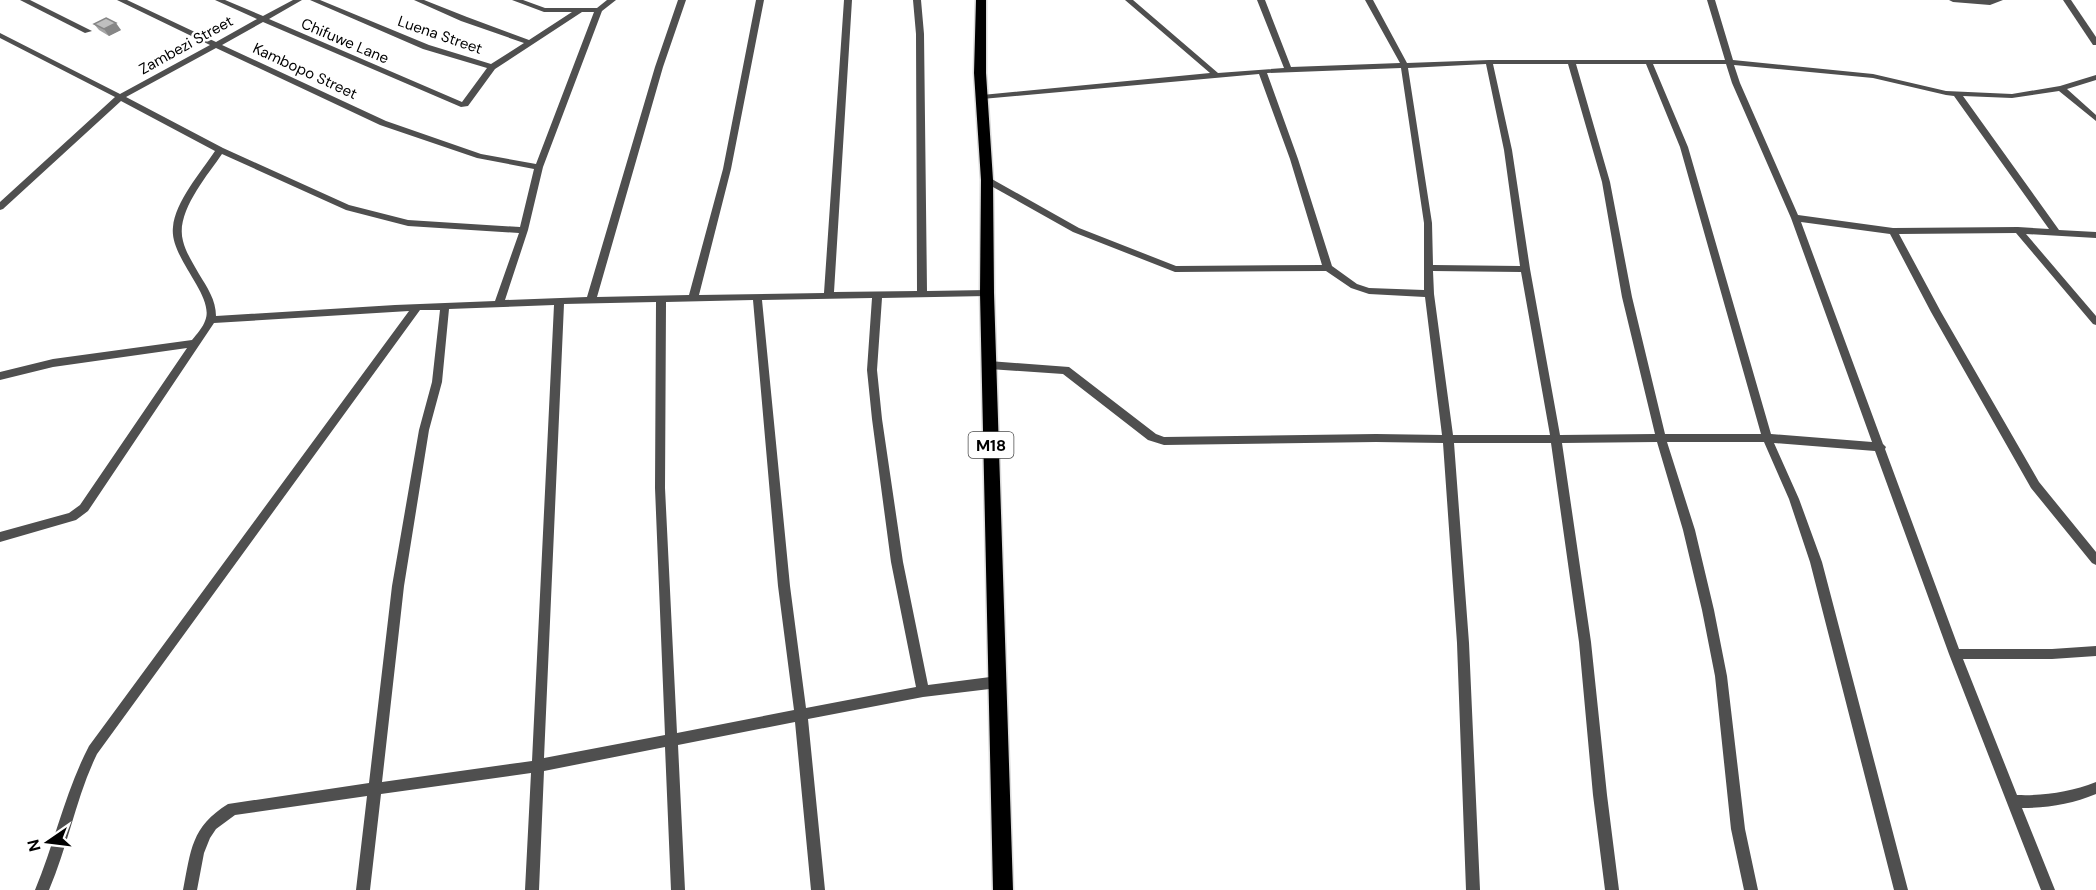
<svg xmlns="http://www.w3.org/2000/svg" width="2096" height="890" viewBox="0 0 2096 890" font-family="'DM Sans',sans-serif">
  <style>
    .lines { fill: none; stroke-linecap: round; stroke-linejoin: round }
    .primary-casing { stroke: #dbdbdb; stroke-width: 3 }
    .minor { fill: #4f4f4f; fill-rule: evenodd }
    .primary { fill: #000; fill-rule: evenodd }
    .wall { fill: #a4a4a4 }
    .shaded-wall { fill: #868686 }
    .building { fill: #bfbfbf; stroke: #868686; stroke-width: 1.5 }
    .labels { text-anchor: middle; stroke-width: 5; stroke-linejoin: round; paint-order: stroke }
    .far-street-label { font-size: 15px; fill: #000; stroke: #fff }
    .shield { fill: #fff; stroke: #4c4c4c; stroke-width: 1.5 }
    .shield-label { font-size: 16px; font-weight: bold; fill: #000 }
  </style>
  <rect width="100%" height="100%" fill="#fff"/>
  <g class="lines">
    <defs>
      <polygon id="primary" points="976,0 986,0 986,73 993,180 994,293 1013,890 993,890 980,293 981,180 974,73"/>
    </defs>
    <use href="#primary" class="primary-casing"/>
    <g class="minor">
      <polygon points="20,0 30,0 92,31 85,33"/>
      <path d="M117,0H127L216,42L257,19L215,0H225L263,16L293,0H302L269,19L462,102L487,68L423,49L310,0H320L429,45L491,64L524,43L461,21L414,0H424L467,17L529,40L572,12H544L512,0H523L545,8H597L607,0H616L602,11L543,167L528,230L505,300L587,297L655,67L678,0H686L663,67L597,297L689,295L723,169L756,0H764L731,169L699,295L824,293L844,0H852L834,292L917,291L916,34L913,0H921L924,34L927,291L987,290L992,293L987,296L882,298L877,370L882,419L903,562L928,685L998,676L1002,678L1004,682L1002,686L998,688L923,697L808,719L825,890H811L795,722L678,745L685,890H671L665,747L544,771L539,890H525L531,773L381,794L370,890H356L367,796L235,815L216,829L210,838L204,853L197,890H183C191,850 191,827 228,804L369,783L392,586L419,430L432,382L440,310H420L97,754C76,797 68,846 49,890H35C55,842 65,792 89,746L409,311L214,323L88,511L76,520L0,542V532L69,513L80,505L187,348L53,367L0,380V372L53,359L192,340C197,334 203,327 205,321C216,296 169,258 173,227C175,202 201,172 215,151L121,101L3,209L0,210V202L115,97L0,38V33L120,94L210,45ZM582,12H594L536,164L481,154L386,121L222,45L263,22L461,107L468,106L495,69ZM216,48L380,125L477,158L534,169L520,227L408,220L349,205L223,148L126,97ZM222,154L346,210L408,226L519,233L495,301L395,305L216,316C216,300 207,287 199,274C193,263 186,253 183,241C175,213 207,176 222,154ZM872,298L867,370L872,419L891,562L916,687L806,708L790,586L762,300ZM753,300L778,586L794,710L677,733L665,488L666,302ZM656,302L655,488L665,735L544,758L564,304ZM554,305L532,761L382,782L404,586L429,430L442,382L449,309Z"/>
      <path d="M1125,0H1133L1218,73L1284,68L1257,0H1265L1291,67L1400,63L1365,0H1373L1407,63L1489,60H1725L1707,0H1715L1733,60L1873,74L1946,91L2012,94L2060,86L2096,75V80L2067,89L2096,115V121L2059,91L2012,98L1963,96L2059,230L2096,232V238L2026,234L2096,316V325L2093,324L2016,233L1899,234L1941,312L2039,482L2096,552V565L2092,563L2031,488L1931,312L1890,234L1801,222L1883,444L1886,447L1885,449L1959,649H2052L2096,646V656L2052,659H1963L2017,795C2045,796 2070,792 2096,782V794C2072,804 2048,808 2022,808L2055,890H2041L1949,654L1875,451L1774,443L1799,499L1822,562L1908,890H1894L1810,562L1789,499L1764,442H1667L1695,530L1714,610L1727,676L1745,829L1758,890H1744L1731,829L1715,676L1702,610L1683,530L1657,442L1562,443L1591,642L1607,795L1619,890H1605L1593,795L1579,642L1551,443H1454L1469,643L1480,890H1466L1457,643L1443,443L1376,442L1164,445L1148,440L1063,374L989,369L984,365L989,361L1069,367L1156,434L1164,437L1376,434L1442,435L1425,297L1369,294L1351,288L1326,271L1175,272L1073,232L984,182V178H990L1079,228L1176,266L1322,265L1290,159L1259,74L982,99L978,97L982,95L1210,73ZM1486,64L1504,150L1520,266L1433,265L1432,223L1408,68ZM1493,64H1568L1602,182L1622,297L1655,434L1560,435L1530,269L1512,150ZM1576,64H1646L1680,147L1761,434H1665L1632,297L1610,182ZM1653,64H1726L1732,83L1791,218L1872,442L1771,434L1688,147ZM1734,65L1873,78L1946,95L1954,96L2049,229L2018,227L1893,228L1798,215L1740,83ZM1401,68L1424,223V290L1369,288L1357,284L1332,266L1298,159L1267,73ZM1433,271L1521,272L1550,435H1453L1434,294Z"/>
      <polygon points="1949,0 2003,0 1990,5 1953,2"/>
      <polygon points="2063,0 2071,0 2096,37 2096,45 2093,45"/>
    </g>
    <use href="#primary" class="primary"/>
  </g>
  <polygon class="wall" points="94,24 121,30 109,36 99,30"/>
  <polygon class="shaded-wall" points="116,23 121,30 109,36 104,29"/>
  <polygon class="building" points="106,18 116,23 104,29 94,24"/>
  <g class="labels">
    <g class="far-street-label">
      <text transform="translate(440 35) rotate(19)" y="5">Luena Street</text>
      <text transform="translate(345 41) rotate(23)" y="5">Chifuwe Lane</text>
      <text transform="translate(186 45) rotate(-29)" y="5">Zambezi Street</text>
      <text transform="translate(305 71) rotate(25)" y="5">Kambopo Street</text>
    </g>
    <rect class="shield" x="968.5" y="432" width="45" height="26" rx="4.5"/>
    <g class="shield-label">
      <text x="991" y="451">M18</text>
    </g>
  </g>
  <g transform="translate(48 842) rotate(256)" stroke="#ffffff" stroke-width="4.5" paint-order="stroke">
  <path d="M0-4.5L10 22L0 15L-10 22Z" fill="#000000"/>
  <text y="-9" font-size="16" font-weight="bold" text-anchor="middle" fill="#000000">N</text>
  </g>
</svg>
